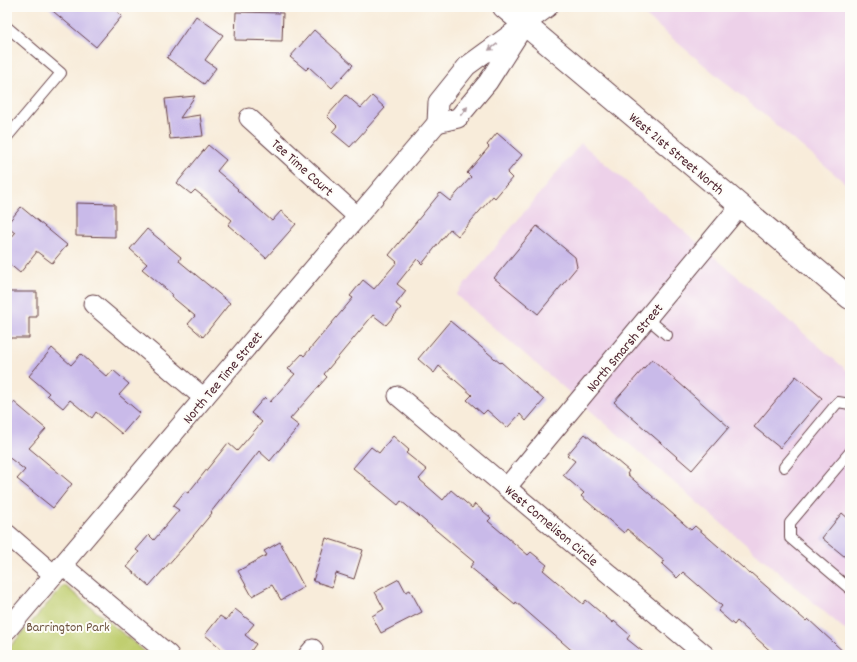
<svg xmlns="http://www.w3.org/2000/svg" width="857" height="662" viewBox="0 0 857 662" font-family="Dekko,sans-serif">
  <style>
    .built { fill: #edd1e9 }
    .green { fill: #c0ce70; stroke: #85764e }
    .building { fill: #c9bae9 }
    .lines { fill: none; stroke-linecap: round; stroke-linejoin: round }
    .service-casing { stroke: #643e45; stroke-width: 12 }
    .minor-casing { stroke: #643e45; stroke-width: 21 }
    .secondary-casing { stroke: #643e45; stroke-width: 24 }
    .service { stroke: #fff; stroke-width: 10 }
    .minor { stroke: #fff; stroke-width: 19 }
    .secondary { stroke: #fff; stroke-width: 22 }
    .oneway { fill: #ae9aa0 }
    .labels { text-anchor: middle; stroke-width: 4; stroke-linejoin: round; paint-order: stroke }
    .street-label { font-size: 14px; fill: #4a1f2b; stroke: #fdfcf7 }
    .park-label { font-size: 14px; fill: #6d5440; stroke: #fdfcf7 }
  </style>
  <rect width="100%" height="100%" fill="#fdfcf7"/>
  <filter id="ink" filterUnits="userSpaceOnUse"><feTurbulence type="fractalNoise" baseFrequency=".025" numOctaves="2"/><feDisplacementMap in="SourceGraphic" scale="8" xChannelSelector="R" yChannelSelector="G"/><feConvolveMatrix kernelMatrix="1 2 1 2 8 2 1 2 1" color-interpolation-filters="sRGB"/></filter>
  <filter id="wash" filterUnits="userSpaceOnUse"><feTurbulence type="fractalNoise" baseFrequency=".012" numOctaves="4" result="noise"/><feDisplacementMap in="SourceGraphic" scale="16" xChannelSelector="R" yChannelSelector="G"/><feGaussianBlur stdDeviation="0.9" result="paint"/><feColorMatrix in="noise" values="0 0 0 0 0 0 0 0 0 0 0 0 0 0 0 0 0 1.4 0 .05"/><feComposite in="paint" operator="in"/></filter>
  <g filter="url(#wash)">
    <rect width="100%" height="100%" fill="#f8ecda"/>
    <g class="built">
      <polygon points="635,7 850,7 850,187"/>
      <polygon points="581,143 850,373 850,634 456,295"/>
    </g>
    <polygon class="green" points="64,585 149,655 7,655 7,651 9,648"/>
    <g id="blocks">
      <g class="building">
        <polygon points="48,7 111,7 122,16 96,47"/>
        <polygon points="236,12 283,13 282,41 235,40"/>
        <polygon points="196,16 223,35 205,60 216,68 204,84 167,58"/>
        <polygon points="314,30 353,65 332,88 309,67 306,70 290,57"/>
        <polygon points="346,95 361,108 372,96 385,108 350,147 332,132 337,126 327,116"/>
        <polygon points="195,96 180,118 200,115 203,136 170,139 165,99"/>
        <polygon points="497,133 522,155 507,173 512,178 495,198 493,196 458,236 450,229 422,264 417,259 397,284 406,291 396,304 401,308 386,325 373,315 324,374 327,377 290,419 299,426 270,461 259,451 211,512 212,513 189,541 149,586 127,567 139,552 136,550 149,535 154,540 179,510 173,506 185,491 188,493 228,443 237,451 262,422 251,413 265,397 270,402 295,374 288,369 302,354 304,356 353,298 350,296 363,280 374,289 397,262 389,255 440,193 450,201 471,177 467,173 489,147 487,145"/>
        <polygon points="208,145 226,160 217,171 238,189 237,190 272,221 281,211 296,224 266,258 228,225 232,220 195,190 191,194 177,183"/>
        <polygon points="76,203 115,204 115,237 76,236"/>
        <polygon points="21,207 67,245 52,263 36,251 36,253 20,273 7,262 7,243 15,233 7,227 7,224"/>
        <polygon points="537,226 575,257 577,267 538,314 494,278"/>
        <polygon points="147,229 181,257 179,261 230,303 203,337 188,324 195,316 171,296 172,294 142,269 147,264 130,249"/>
        <polygon points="7,292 37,292 37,317 29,317 29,338 7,338"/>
        <polygon points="450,321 500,363 501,362 544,400 526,421 520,414 507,428 487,410 483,414 467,400 472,395 439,366 434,373 418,359"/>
        <polygon points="52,348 71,365 81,354 107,377 113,370 129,384 119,395 140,413 122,434 96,412 92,418 70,400 63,408 47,395 49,393 29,376"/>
        <polygon points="652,359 729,427 692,470 614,402"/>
        <polygon points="796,376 822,398 780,448 754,427"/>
        <polygon points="14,402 46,429 29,448 72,484 53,508 17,479 25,470 7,456 7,411"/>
        <polygon points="585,434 629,471 627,474 691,530 695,526 750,574 751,573 806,621 808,619 847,655 775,655 737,621 734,625 718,611 722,606 683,572 677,578 662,564 664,561 627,529 624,533 581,496 584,493 563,475 575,461 567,455"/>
        <polygon points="393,436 409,450 406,453 427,470 419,479 443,500 451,490 472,508 475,504 491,518 488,521 528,555 531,552 547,565 543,570 583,604 586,600 613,623 614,621 630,635 627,639 647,655 577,655 516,602 515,604 470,567 474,562 401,501 398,505 353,468 371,447 379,453"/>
        <polygon points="842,513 850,520 850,561 822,538"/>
        <polygon points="326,538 363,550 354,579 336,573 332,587 313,581"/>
        <polygon points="280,542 304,587 281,600 272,585 252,596 238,571 267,555 264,551"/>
        <polygon points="399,579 406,592 410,590 422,612 381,633 372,616 384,609 375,592"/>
        <polygon points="235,609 254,624 245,635 256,644 248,655 229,655 205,635 220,616 226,620"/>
      </g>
    </g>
  </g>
  <g filter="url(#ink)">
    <use href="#blocks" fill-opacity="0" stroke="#643e45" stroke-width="1"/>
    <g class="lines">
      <defs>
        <g id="service">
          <polyline points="7,27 61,73 7,137"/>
          <polyline points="647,318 667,335"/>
          <polyline points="850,452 790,523 790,538 850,589"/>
          <polyline points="784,467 838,402 850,404"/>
        </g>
        <g id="minor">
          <polyline points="534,7 525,24 488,82 458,118 437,123 438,102 467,66 548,7"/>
          <polyline points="249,118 358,217"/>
          <polyline points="93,304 204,398"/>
          <polyline points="398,396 705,655"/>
          <polyline points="507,487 740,206"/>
          <polyline points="7,534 54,575"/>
          <polyline points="62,565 169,655"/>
          <polyline points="7,630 437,123"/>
          <polyline points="308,655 313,649"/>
        </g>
        <polyline id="secondary" points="504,7 850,298"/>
      </defs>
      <use href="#service" class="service-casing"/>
      <use href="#minor" class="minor-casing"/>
      <use href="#secondary" class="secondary-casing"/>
      <use href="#service" class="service"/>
      <use href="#minor" class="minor"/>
      <use href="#secondary" class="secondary"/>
    </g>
    <defs><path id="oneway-solid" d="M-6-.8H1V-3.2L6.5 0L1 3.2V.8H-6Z"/></defs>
    <g class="oneway">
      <use href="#oneway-solid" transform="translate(493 47) rotate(144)"/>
      <use href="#oneway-solid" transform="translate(464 111) rotate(-51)"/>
    </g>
  </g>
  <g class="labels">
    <g class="street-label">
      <text transform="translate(677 153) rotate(40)" y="5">West 21st Street North</text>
      <text transform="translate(303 167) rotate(42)" y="5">Tee Time Court</text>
      <text transform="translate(624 347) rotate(-50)" y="5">North Smarsh Street</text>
      <text transform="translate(222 377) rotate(-50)" y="5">North Tee Time Street</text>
      <text transform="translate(552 525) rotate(40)" y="5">West Cornelison Circle</text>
    </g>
    <g class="park-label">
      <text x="68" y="631">Barrington Park</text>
    </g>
  </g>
  <rect width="857" height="662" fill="none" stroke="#fdfcf7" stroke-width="24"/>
</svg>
